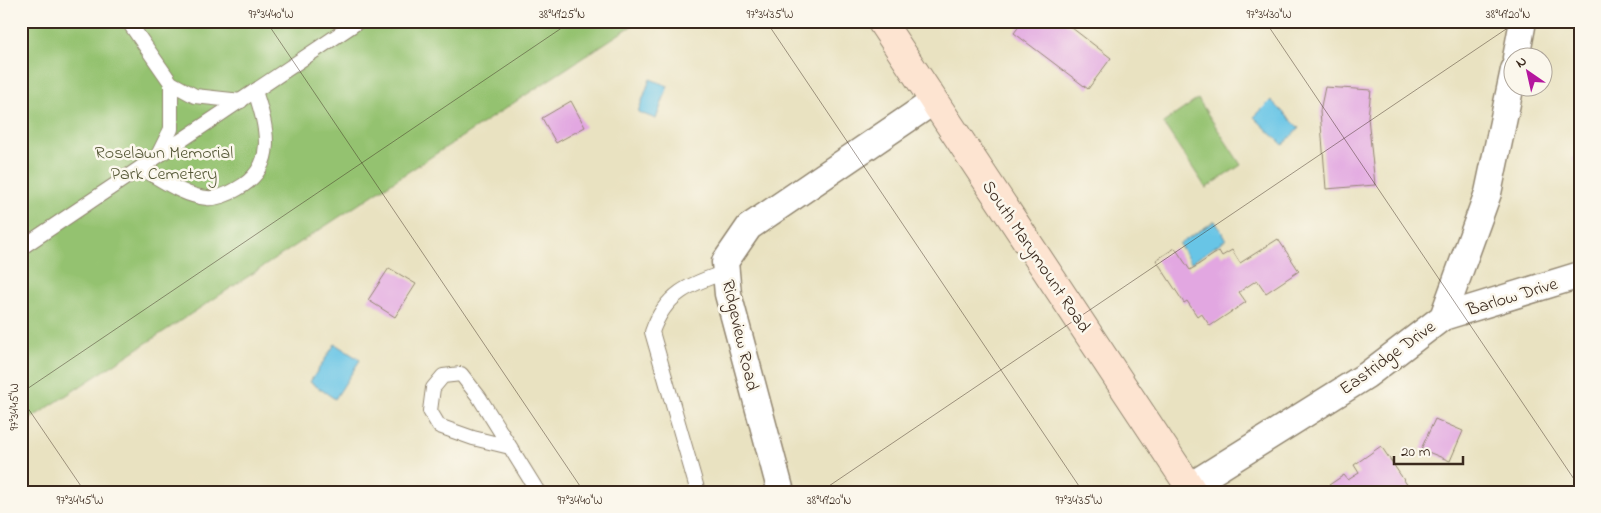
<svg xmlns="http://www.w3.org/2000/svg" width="1601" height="513" viewBox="0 0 1601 513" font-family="'Indie Flower',sans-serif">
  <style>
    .green { fill: #94c270; stroke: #687647 }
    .water { fill: #68c5e6; stroke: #527882 }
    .building { fill: #e2a7e1 }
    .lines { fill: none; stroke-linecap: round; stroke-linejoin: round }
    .lane-casing { stroke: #928670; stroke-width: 16 }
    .street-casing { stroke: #928670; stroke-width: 29 }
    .secondary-casing { stroke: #928670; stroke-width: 30 }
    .lane { stroke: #fff; stroke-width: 14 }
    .street { stroke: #fff; stroke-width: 26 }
    .secondary { stroke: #fde4d1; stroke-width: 28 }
    .ticks { fill: none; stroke: #3b2a1e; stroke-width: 1; stroke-opacity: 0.45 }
    .labels { text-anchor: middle; stroke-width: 5; stroke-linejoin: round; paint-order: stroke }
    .park-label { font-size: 18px; fill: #565837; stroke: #fbf7ec }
    .street-label { font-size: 18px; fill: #3b2a1e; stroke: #fbf7ec }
    .neatline { fill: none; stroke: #3b2a1e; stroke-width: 2 }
    .ticks-label { font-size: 12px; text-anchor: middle; fill: #3b2a1e }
  </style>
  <rect width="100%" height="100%" fill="#fbf7ec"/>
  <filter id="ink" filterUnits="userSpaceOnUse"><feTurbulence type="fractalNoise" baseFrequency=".02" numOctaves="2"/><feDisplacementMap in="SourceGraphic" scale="10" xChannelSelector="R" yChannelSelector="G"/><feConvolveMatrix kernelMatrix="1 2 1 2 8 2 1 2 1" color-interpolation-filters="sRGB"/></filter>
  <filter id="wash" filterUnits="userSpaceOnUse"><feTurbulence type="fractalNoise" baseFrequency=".0096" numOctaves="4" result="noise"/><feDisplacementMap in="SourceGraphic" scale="20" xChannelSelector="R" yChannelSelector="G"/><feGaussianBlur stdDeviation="1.12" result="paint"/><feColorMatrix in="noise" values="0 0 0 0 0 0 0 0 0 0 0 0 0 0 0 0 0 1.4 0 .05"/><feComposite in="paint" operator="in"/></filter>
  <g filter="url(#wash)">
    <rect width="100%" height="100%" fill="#e9e2c1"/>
    <g class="green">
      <polygon points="21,21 639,21 21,425"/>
      <polygon points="1198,99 1241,165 1206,188 1163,123"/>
    </g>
    <g class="water">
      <polygon points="650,79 668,86 656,119 638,112"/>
      <polygon points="1271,100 1299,128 1283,145 1254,117"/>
      <polygon points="1215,221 1226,239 1191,263 1179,244"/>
      <polygon points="335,344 360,360 335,399 310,382"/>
    </g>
    <g id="blocks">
      <g class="building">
        <polygon points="1023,21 1063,21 1111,58 1088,89 1014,33"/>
        <polygon points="1325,87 1371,90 1368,117 1375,185 1326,189 1320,111"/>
        <polygon points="571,101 585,127 556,143 542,118"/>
        <polygon points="1580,149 1580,165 1572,159"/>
        <polygon points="1278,239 1299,271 1266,293 1257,280 1239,292 1246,302 1210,326 1201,313 1197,316 1187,301 1184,303 1156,260 1175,248 1190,270 1219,251 1222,256 1232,250 1240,263"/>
        <polygon points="389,268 416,284 395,317 368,300"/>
        <polygon points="1435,419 1463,431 1450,461 1421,449"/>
        <polygon points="1381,446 1412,492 1331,492 1333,490 1329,485 1344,475 1348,480 1359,473 1354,465"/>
      </g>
    </g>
  </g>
  <g filter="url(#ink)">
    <use href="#blocks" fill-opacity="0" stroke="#928670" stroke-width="1"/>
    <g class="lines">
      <defs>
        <g id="lane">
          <polyline points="128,21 171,83 195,96 241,101"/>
          <polyline points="158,155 171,129 171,83"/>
          <path d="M141,168C161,179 183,196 207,198C216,199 229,194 237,189C278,167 267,128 255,91"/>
          <polyline points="21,248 359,21"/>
          <polyline points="510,447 473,438 439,426 430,411 433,388 443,376 461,374 479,397 538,492"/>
          <path d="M698,492L652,332C665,294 689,284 726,272"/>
        </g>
        <g id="street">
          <polyline points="1516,58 1523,21"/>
          <polyline points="1443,317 1580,275"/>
          <polyline points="1190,486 1367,375 1443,317 1488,193 1514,70"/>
          <polyline points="781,492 728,294 725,262 749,227 934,101"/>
        </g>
        <polyline id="secondary" points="881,21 1193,492"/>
      </defs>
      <use href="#lane" class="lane-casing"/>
      <use href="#street" class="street-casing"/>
      <use href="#secondary" class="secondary-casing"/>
      <use href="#lane" class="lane"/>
      <use href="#street" class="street"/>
      <use href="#secondary" class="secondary"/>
    </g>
  </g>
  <path class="ticks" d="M266,21L584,492M766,21L1083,492M1265,21L1580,488M21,393L572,21M21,398L85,492M820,492L1518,21"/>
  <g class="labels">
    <g class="park-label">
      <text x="164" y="158">Roselawn Memorial<tspan x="164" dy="21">Park Cemetery</tspan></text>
    </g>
    <g class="street-label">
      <text transform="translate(1037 256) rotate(56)" y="6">South Marymount Road</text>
      <text transform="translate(1512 296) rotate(-17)" y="6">Barlow Drive</text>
      <text transform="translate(741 335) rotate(77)" y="6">Ridgeview Road</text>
      <text transform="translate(1387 357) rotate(-36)" y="6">Eastridge Drive</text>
    </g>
  </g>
  <rect width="1601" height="513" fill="none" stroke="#fbf7ec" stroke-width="55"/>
  <g transform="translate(1528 72) rotate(326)"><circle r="24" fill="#fbf7ec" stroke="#aea59a"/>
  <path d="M0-4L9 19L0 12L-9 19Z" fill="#b5179e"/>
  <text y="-8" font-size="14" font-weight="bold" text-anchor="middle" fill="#3b2a1e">N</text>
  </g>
  <path d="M1394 456v8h69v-8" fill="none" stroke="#3b2a1e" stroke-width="2.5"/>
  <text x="1401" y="456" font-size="15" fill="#3b2a1e" stroke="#fbf7ec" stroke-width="4" paint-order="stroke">20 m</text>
  <rect x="28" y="28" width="1546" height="458" class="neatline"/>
  <g class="ticks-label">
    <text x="271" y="18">97°34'40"W</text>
    <text x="562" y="18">38°49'25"N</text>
    <text x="770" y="18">97°34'35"W</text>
    <text x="1269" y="18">97°34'30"W</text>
    <text x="1508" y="18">38°49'20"N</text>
    <text transform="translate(14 407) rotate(-90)" y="4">97°34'45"W</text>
    <text x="80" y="504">97°34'45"W</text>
    <text x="580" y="504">97°34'40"W</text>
    <text x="829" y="504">38°49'20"N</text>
    <text x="1079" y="504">97°34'35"W</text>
  </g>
</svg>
